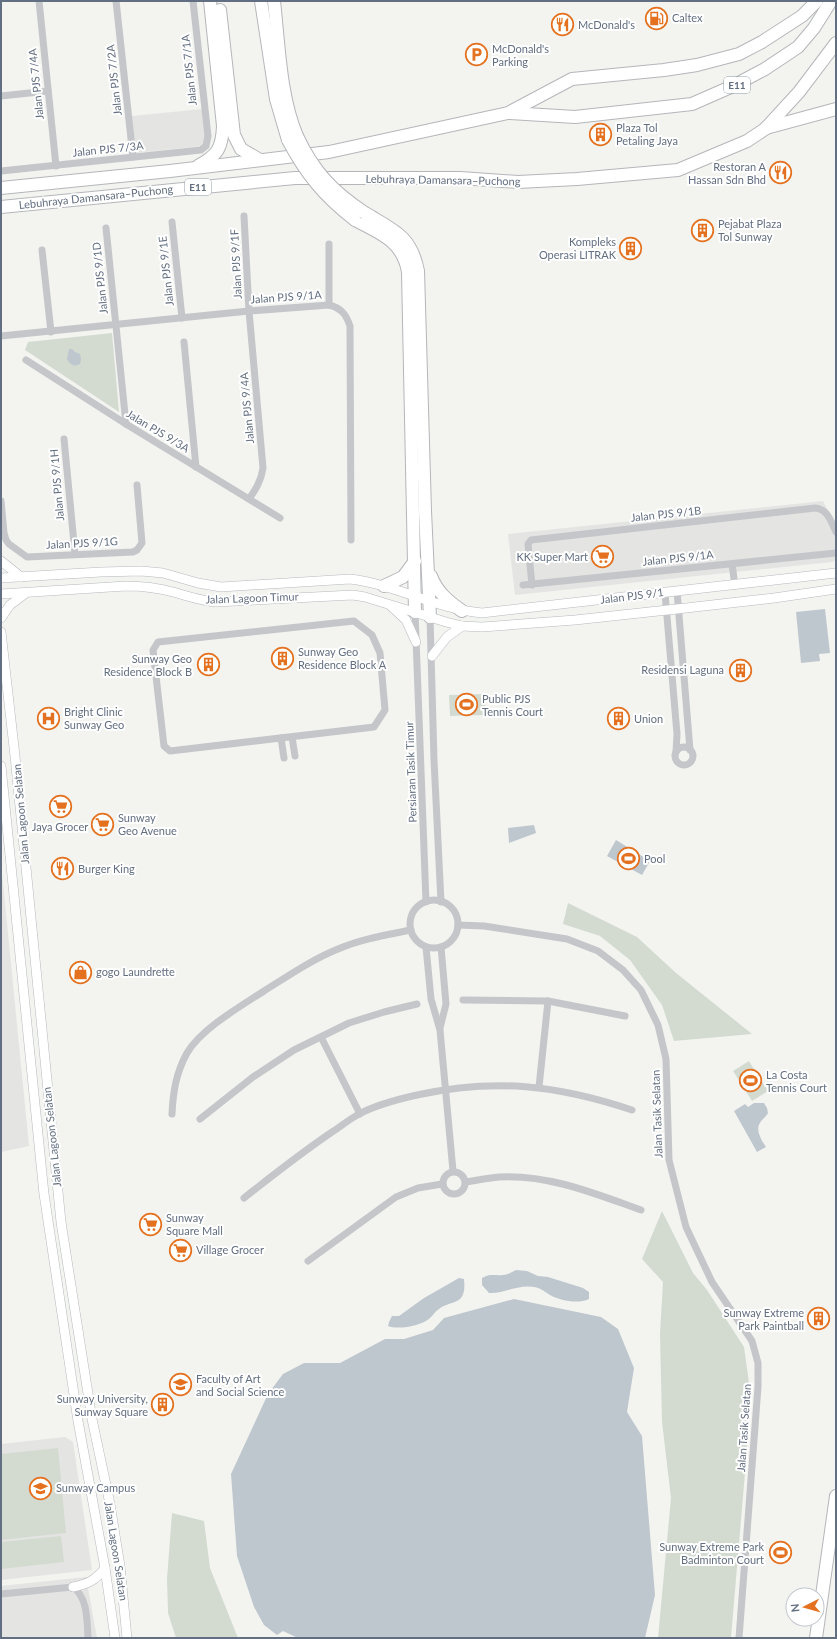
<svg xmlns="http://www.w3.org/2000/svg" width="837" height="1639" viewBox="0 0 837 1639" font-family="Lato,sans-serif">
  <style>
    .built { fill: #e4e4e3 }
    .green { fill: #d3dbd1 }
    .water { fill: #bfc7ce }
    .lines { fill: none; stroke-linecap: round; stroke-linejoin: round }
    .secondary-casing { stroke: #b6b9be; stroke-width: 10 }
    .highway-casing { stroke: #b4b6ba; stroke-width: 14 }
    .street { stroke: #c4c6ca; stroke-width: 7 }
    .secondary { stroke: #fff; stroke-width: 9 }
    .highway { stroke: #fff; stroke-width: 12 }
    .highway-bridge-casing { stroke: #b4b6ba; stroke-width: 14; stroke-linecap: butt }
    .highway-bridge { stroke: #fff; stroke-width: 12 }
    .labels { text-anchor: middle; stroke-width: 4; stroke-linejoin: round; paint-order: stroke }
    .shield { fill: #fff; stroke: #919aa7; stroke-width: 1 }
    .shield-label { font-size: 10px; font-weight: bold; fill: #626e81 }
    .poi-label { font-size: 11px; fill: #626e81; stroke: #fff; text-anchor: start }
    .street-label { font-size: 11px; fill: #626e81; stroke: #fff }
  </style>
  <rect width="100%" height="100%" fill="#f3f4f0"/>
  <g class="built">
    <polygon points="202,109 205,136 204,143 201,146 135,153 132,116"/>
    <polygon points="823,501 836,526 836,560 832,562 515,595 508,534"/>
    <polygon points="1,863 29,1146 1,1152"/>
    <polygon points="65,1437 73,1442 92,1570 1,1580 1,1444"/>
    <polygon points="86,1577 97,1638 1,1638 1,1586"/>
  </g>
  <g class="green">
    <polygon points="112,333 119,412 25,350 28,342"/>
    <polygon points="485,694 486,715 450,716 449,695"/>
    <polygon points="568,903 637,937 676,973 752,1034 674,1041 662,1005 630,960 600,936 563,924"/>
    <polygon points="749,1061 768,1091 752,1101 733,1071"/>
    <polygon points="662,1211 693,1273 707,1290 744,1347 750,1390 746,1461 731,1638 658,1638 671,1498 662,1422 660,1334 663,1282 642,1259"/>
    <polygon points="58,1448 66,1533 1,1540 1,1454"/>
    <polygon points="172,1513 204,1521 210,1568 238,1638 176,1638 168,1613 167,1579"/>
    <polygon points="61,1536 64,1562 1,1569 1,1542"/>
  </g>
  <g class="water">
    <path d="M69,349H72L75,352L80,354L81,359L80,364C74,367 70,365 67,359Z"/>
    <polygon points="825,609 830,653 819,654 820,661 801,663 796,612"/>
    <polygon points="534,825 536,833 509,843 508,828"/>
    <polygon points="616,840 650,861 642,875 607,856"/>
    <path d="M754,1103H764L767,1108L768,1113C766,1117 762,1119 760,1123C755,1130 762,1141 766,1147L757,1152L734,1111L745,1104L748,1107Z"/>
    <path d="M516,1270L527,1271L538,1276L548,1277L583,1288L589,1292V1299C578,1304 561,1301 550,1295C545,1292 541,1288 534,1287C518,1284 504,1294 489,1293L482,1285V1278C491,1273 494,1276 503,1275C507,1275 512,1272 516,1270Z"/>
    <path d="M459,1278L464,1279C467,1307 452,1299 439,1309C435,1311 433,1316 430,1318C422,1326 398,1330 388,1326L389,1322L392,1316H399L424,1298Z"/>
    <polygon points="514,1299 601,1317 618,1329 634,1368 627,1412 642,1436 655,1595 645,1638 298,1638 283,1631 277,1635 264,1625 254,1607 237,1556 231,1474 268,1394 283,1374 304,1363 340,1363 385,1339 404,1339 433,1330 444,1318"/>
  </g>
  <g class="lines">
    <defs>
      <g id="secondary">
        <polyline points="1,561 21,577"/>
        <path d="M1,578L101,572L141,571L163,573L198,583L221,587L350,579C395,584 436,609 482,613L836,573"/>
        <path d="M1,594L126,586C142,586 158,588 173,592C188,596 201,601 216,602L353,595L365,597L446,622L462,626L482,627L575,620L686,608L774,598L836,589"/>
        <polyline points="391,606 406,620 416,642"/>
        <polyline points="1,618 10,605 26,593"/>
        <polyline points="1,632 15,756 61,1222 92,1419 110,1504 120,1566 127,1638"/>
        <polyline points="432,656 447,637 462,626"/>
        <polyline points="1,766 44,1194 78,1421 105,1568 115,1638"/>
        <path d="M73,1587C88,1584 96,1580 105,1568"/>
      </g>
      <g id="highway">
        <polyline points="261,1 276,99 288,140"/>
        <path d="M274,1C279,45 280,96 297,136"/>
        <polyline points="220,10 234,135 241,149 260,160"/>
        <polyline points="510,113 575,117 692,104 733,86 765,69 798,47 814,28 831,1"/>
        <polyline points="766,128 836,109"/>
        <path d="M198,166C218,155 222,148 223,126L210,1"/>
        <polyline points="1,188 170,171 329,152 508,113 572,79 664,70 697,65 739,54 762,42 802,16 817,1"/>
        <polyline points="1,207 295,178 460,178 518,182 577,179 678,170 747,141 765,129 799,92 836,43"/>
        <path d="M365,213C393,230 411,235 418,271L425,511L430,617"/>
        <path d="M355,220C380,233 403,241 408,272L415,612"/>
        <path d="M431,576C437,592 448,601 462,611"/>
        <polyline points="384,586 403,577 415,561"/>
        <polyline points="816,1638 836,1496"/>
      </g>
    </defs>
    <use href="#secondary" class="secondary-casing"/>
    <use href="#highway" class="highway-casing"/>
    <g class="street">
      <polyline points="39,1 56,166"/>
      <polyline points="116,1 133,157"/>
      <polyline points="1,96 48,91"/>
      <polyline points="1,171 201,150 206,146 208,136 193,1"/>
      <path d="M244,216L249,311L263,468C261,481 256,489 249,499"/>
      <polyline points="172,222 182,318"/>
      <polyline points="106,228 126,424"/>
      <polyline points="329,244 329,305"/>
      <polyline points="42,250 51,332"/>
      <path d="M1,336L249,311L329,305C341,308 346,314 350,326L351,540"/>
      <polyline points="184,342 196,467"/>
      <polyline points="26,360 126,424 280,518"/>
      <polyline points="64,439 75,554"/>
      <polyline points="1,501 4,533 6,540 9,544 27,557 133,552 137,550 142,543 137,485"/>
      <polyline points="732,564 735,586"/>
      <polyline points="523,585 836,553"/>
      <path d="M532,585L528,544L531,540L815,508C828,509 831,522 836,532"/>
      <polyline points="677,591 690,750"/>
      <polyline points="665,593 677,734 676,752"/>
      <polyline points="415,612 426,902"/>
      <polyline points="430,617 434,760 441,902"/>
      <polygon points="354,621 372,635 380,653 385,710 374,727 170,751 164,746 153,650 158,642"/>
      <polyline points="292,737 295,756"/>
      <polyline points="281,738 284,758"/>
      <circle cx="684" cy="756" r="9"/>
      <circle cx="434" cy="924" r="24"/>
      <polyline points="458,925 484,926 567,939 598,951 623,970 641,990 658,1025 666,1059 669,1160 686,1227 712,1282 752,1341 758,1363 758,1387 739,1638"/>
      <polyline points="426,947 431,999 440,1030 453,1171"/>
      <polyline points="463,1000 548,1001 625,1016"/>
      <polyline points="440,1028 446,1004 441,947"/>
      <polyline points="321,1037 360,1114"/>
      <polyline points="539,1087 548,1001"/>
      <path d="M172,1114C173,1092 176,1073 187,1053C201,1029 241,1006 264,991C288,976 311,960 338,949C361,939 386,935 411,930"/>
      <polyline points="200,1119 253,1077 294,1050 349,1023 384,1012 417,1004"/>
      <circle cx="454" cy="1183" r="11"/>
      <path d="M466,1182C477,1180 488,1178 499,1177C548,1174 596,1194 641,1210"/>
      <path d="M244,1198C273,1175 301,1153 332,1132C341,1126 350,1119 359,1114C376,1105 399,1099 417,1095C495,1078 557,1085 632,1110"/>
      <polyline points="308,1261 396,1197 418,1188 442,1184"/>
      <path d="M1,1594L73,1587C88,1598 87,1621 88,1638"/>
    </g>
    <use href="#secondary" class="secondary"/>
    <use href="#highway" class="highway"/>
    <defs>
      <g id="highway-bridge">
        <path d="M297,136C313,171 333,192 365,213"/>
        <path d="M288,140C306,174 324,196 355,220"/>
      </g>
    </defs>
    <use href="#highway-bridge" class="highway-bridge-casing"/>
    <use href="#highway-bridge" class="highway-bridge"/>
  </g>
  <defs>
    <symbol id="fuel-ring" viewBox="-11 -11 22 22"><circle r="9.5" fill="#fff" stroke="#e4711f" stroke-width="1.5"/><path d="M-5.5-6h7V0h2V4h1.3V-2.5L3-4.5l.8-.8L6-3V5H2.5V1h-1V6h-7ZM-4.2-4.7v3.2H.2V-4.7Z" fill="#e4711f"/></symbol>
    <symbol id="restaurant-ring" viewBox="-11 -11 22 22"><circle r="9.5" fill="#fff" stroke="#e4711f" stroke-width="1.5"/><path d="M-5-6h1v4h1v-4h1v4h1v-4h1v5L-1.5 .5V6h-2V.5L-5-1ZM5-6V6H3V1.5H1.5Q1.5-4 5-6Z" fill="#e4711f"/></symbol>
    <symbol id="parking-ring" viewBox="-11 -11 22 22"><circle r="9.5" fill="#fff" stroke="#e4711f" stroke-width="1.5"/><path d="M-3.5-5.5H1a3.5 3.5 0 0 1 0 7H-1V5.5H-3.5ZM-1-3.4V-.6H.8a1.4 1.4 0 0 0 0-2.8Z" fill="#e4711f"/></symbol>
    <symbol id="building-ring" viewBox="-11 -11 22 22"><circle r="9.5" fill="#fff" stroke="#e4711f" stroke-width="1.5"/><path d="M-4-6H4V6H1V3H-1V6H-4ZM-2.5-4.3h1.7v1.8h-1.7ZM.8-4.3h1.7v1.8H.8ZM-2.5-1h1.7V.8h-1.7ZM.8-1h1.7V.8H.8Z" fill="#e4711f"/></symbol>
    <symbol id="supermarket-ring" viewBox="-11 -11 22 22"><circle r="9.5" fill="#fff" stroke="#e4711f" stroke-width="1.5"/><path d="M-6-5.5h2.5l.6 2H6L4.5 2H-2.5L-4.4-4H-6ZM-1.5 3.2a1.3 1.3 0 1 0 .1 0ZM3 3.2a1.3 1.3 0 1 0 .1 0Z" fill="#e4711f"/></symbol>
    <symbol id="stadium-ring" viewBox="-11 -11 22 22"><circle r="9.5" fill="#fff" stroke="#e4711f" stroke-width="1.5"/><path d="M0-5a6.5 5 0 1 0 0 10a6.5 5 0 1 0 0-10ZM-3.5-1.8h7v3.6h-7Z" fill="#e4711f"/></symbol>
    <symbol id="hospital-ring" viewBox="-11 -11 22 22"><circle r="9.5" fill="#fff" stroke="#e4711f" stroke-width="1.5"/><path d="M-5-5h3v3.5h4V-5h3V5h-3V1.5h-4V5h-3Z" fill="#e4711f"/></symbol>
    <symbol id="shop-ring" viewBox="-11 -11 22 22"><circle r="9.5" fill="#fff" stroke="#e4711f" stroke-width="1.5"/><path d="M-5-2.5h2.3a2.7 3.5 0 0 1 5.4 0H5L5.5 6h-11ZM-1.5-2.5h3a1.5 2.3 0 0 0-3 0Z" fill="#e4711f"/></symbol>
    <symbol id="university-ring" viewBox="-11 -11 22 22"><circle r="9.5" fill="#fff" stroke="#e4711f" stroke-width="1.5"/><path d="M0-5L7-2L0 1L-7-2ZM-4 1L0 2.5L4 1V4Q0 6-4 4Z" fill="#e4711f"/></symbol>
  </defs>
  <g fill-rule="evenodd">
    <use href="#fuel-ring" x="644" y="6" width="25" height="25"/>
    <use href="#restaurant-ring" x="550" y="12" width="25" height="25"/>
    <use href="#parking-ring" x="464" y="42" width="25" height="25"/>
    <use href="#building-ring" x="588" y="122" width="25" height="25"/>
    <use href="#restaurant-ring" x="768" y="160" width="25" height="25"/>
    <use href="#building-ring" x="690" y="218" width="25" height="25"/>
    <use href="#building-ring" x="618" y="236" width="25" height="25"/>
    <use href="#supermarket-ring" x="590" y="544" width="25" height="25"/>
    <use href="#building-ring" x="270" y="646" width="25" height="25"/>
    <use href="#building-ring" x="196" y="652" width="25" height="25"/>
    <use href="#building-ring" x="728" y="658" width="25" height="25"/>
    <use href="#stadium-ring" x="454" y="692" width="25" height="25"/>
    <use href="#hospital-ring" x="36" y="706" width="25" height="25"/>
    <use href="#building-ring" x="606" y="706" width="25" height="25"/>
    <use href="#supermarket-ring" x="48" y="794" width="25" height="25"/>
    <use href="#supermarket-ring" x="90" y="812" width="25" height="25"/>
    <use href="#stadium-ring" x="616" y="846" width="25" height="25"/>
    <use href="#restaurant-ring" x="50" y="856" width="25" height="25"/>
    <use href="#shop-ring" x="68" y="960" width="25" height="25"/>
    <use href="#stadium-ring" x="738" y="1068" width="25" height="25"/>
    <use href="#supermarket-ring" x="138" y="1212" width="25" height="25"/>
    <use href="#supermarket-ring" x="168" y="1238" width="25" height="25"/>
    <use href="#building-ring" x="806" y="1306" width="25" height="25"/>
    <use href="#university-ring" x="168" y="1372" width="25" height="25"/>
    <use href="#building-ring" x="150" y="1392" width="25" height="25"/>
    <use href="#university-ring" x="28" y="1476" width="25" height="25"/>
    <use href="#stadium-ring" x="768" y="1540" width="25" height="25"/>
  </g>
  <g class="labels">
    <g class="shield">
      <rect x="724" y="77" width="26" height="16" rx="3"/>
      <rect x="185" y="179" width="26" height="16" rx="3"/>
    </g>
    <g class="shield-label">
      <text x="737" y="89">E11</text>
      <text x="198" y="191">E11</text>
    </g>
    <g class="poi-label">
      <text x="672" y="22">Caltex</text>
      <text x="578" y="29">McDonald's</text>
      <text x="492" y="53">McDonald's<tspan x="492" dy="13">Parking</tspan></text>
      <text x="616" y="132">Plaza Tol<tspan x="616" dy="13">Petaling Jaya</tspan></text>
      <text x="766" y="171" text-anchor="end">Restoran A<tspan x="766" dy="13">Hassan Sdn Bhd</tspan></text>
      <text x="718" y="228">Pejabat Plaza<tspan x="718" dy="13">Tol Sunway</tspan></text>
      <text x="616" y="246" text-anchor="end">Kompleks<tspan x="616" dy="13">Operasi LITRAK</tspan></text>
      <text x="588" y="561" text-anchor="end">KK Super Mart</text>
      <text x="298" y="656">Sunway Geo<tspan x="298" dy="13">Residence Block A</tspan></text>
      <text x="192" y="663" text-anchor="end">Sunway Geo<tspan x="192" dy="13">Residence Block B</tspan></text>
      <text x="724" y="674" text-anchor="end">Residensi Laguna</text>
      <text x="482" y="703">Public PJS<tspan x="482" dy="13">Tennis Court</tspan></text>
      <text x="64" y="716">Bright Clinic<tspan x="64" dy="13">Sunway Geo</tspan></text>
      <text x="634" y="723">Union</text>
      <text x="118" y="822">Sunway<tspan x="118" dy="13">Geo Avenue</tspan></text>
      <text x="60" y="831" text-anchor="middle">Jaya Grocer</text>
      <text x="644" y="863">Pool</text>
      <text x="78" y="873">Burger King</text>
      <text x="96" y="976">gogo Laundrette</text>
      <text x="766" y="1079">La Costa<tspan x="766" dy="13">Tennis Court</tspan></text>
      <text x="166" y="1222">Sunway<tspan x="166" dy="13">Square Mall</tspan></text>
      <text x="196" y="1254">Village Grocer</text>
      <text x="804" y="1317" text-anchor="end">Sunway Extreme<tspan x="804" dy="13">Park Paintball</tspan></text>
      <text x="196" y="1383">Faculty of Art<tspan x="196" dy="13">and Social Science</tspan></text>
      <text x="148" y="1403" text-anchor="end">Sunway University,<tspan x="148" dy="13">Sunway Square</tspan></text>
      <text x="56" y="1492">Sunway Campus</text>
      <text x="764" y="1551" text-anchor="end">Sunway Extreme Park<tspan x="764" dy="13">Badminton Court</tspan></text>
    </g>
    <g class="street-label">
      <text transform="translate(189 70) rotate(-96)" y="4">Jalan PJS 7/1A</text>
      <text transform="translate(114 80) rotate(-96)" y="4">Jalan PJS 7/2A</text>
      <text transform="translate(36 84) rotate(-96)" y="4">Jalan PJS 7/4A</text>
      <text transform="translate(108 149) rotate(-6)" y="4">Jalan PJS 7/3A</text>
      <text transform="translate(443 180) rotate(1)" y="4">Lebuhraya Damansara–Puchong</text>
      <text transform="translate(96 197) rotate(-6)" y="4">Lebuhraya Damansara–Puchong</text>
      <text transform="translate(236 264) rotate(-93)" y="4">Jalan PJS 9/1F</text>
      <text transform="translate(166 271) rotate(-96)" y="4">Jalan PJS 9/1E</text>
      <text transform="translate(100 278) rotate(-96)" y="4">Jalan PJS 9/1D</text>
      <text transform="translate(286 297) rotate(-4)" y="4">Jalan PJS 9/1A</text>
      <text transform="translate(247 408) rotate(-95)" y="4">Jalan PJS 9/4A</text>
      <text transform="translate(158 431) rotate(31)" y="4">Jalan PJS 9/3A</text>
      <text transform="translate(57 485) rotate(-95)" y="4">Jalan PJS 9/1H</text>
      <text transform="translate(666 514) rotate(-6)" y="4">Jalan PJS 9/1B</text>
      <text transform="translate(82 543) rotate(-3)" y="4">Jalan PJS 9/1G</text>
      <text transform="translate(678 558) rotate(-6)" y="4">Jalan PJS 9/1A</text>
      <text transform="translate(632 596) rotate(-7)" y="4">Jalan PJS 9/1</text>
      <text transform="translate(252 598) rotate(-2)" y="4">Jalan Lagoon Timur</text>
      <text transform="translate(411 772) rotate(-92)" y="4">Persiaran Tasik Timur</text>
      <text transform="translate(21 814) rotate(-95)" y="4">Jalan Lagoon Selatan</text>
      <text transform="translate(657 1114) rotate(-92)" y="4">Jalan Tasik Selatan</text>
      <text transform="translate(52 1137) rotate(-96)" y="4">Jalan Lagoon Selatan</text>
      <text transform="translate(744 1428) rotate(-86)" y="4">Jalan Tasik Selatan</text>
      <text transform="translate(116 1551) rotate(81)" y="4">Jalan Lagoon Selatan</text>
    </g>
  </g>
  <rect width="837" height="1639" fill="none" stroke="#626e81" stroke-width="4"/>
  <g transform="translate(805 1607) rotate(264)"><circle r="19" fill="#ffffff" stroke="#c0c5cd"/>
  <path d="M0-3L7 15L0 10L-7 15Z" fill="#e4711f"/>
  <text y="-6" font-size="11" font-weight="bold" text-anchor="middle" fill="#626e81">N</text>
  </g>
</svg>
